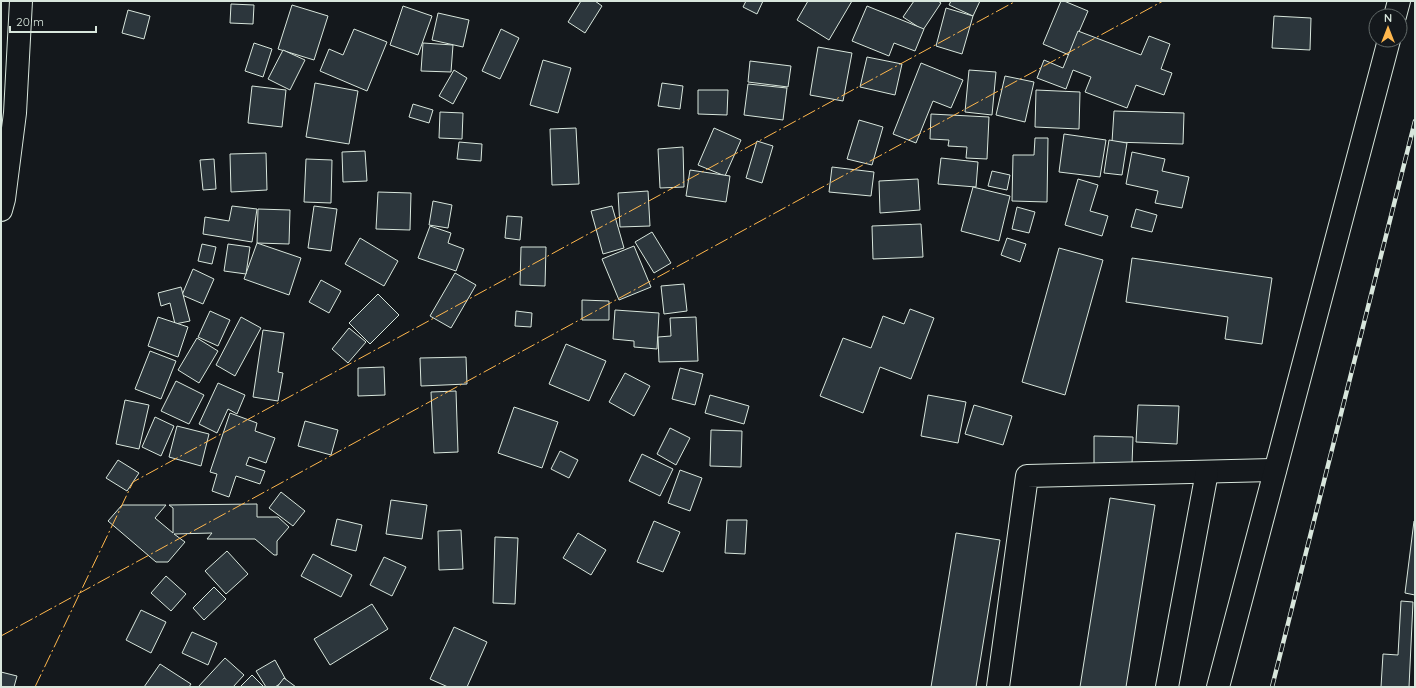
<svg xmlns="http://www.w3.org/2000/svg" width="1416" height="688" viewBox="0 0 1416 688" font-family="Quicksand,sans-serif">
  <style>
    .building { fill: #2c363c; stroke: #d8e6dc }
    .lines { fill: none; stroke-linecap: round; stroke-linejoin: round }
    .minor-casing { stroke: #d8e6dc; stroke-width: 24 }
    .minor { stroke: #14181c; stroke-width: 22 }
    .rail-casing { stroke: #d8e6dc; stroke-width: 4.5 }
    .rail { stroke: #14181c; stroke-width: 3; stroke-dasharray: 9; stroke-linecap: butt }
    .power { stroke: #ffb74d; stroke-width: 1; stroke-dasharray: 14 3 2 3; stroke-linecap: butt }
  </style>
  <rect width="100%" height="100%" fill="#14181c"/>
  <g class="building">
    <polygon points="581,1 595,1 602,6 585,33 568,22"/>
    <polygon points="746,1 763,1 757,14 743,7"/>
    <polygon points="808,1 852,1 829,40 797,20"/>
    <polygon points="914,1 938,1 941,3 923,30 903,17"/>
    <polygon points="951,1 980,1 973,16 949,5"/>
    <polygon points="1061,1 1064,1 1088,11 1069,55 1043,44"/>
    <polygon points="231,4 254,5 253,24 230,23"/>
    <polygon points="292,5 328,16 314,60 278,49"/>
    <polygon points="403,6 432,16 418,55 390,45"/>
    <polygon points="867,6 924,29 915,51 894,43 889,56 852,41"/>
    <polygon points="946,8 973,16 962,54 936,46"/>
    <polygon points="128,10 150,16 144,39 122,33"/>
    <polygon points="438,13 469,20 463,47 432,40"/>
    <polygon points="1274,16 1311,18 1310,50 1272,48"/>
    <polygon points="354,29 387,42 367,91 320,71 329,49 343,55"/>
    <polygon points="501,29 519,38 500,79 482,71"/>
    <polygon points="1078,31 1141,55 1149,36 1170,44 1161,69 1172,73 1164,95 1136,85 1127,108 1085,92 1091,77 1073,70 1066,89 1037,78 1044,60 1063,68"/>
    <polygon points="254,43 272,49 263,77 245,71"/>
    <polygon points="423,43 453,45 451,72 421,71"/>
    <polygon points="818,47 852,53 843,101 810,95"/>
    <polygon points="283,50 305,60 290,90 268,79"/>
    <polygon points="867,57 902,64 895,95 860,87"/>
    <polygon points="543,60 571,68 558,113 530,105"/>
    <polygon points="750,61 791,66 788,87 748,82"/>
    <polygon points="921,63 963,80 951,108 933,101 916,143 893,134"/>
    <polygon points="454,70 467,78 453,104 439,96"/>
    <polygon points="969,70 996,72 992,115 965,112"/>
    <polygon points="1005,76 1034,82 1025,122 996,115"/>
    <polygon points="315,83 358,91 349,144 306,137"/>
    <polygon points="662,83 683,86 680,109 658,106"/>
    <polygon points="748,84 787,88 783,120 744,115"/>
    <polygon points="252,86 286,90 282,127 248,123"/>
    <polygon points="698,90 728,90 727,115 698,114"/>
    <polygon points="1036,90 1080,92 1079,129 1035,127"/>
    <polygon points="413,104 433,110 429,123 409,117"/>
    <polygon points="1114,111 1184,113 1183,144 1112,142"/>
    <polygon points="440,112 463,113 462,139 439,138"/>
    <polygon points="931,114 989,117 987,159 966,158 967,147 948,146 949,140 930,139"/>
    <polygon points="859,120 883,127 872,165 847,159"/>
    <polygon points="576,128 579,184 552,185 550,129"/>
    <polygon points="714,128 741,140 725,176 698,165"/>
    <polygon points="1064,134 1106,140 1100,177 1059,172"/>
    <polygon points="1035,138 1048,138 1047,202 1012,201 1013,155 1034,155"/>
    <polygon points="1109,140 1127,143 1122,175 1104,173"/>
    <polygon points="757,141 773,146 762,183 746,178"/>
    <polygon points="459,142 482,144 481,161 457,159"/>
    <polygon points="683,147 684,187 660,188 658,149"/>
    <polygon points="365,151 367,181 343,182 342,152"/>
    <polygon points="1132,152 1165,159 1162,171 1189,177 1182,208 1155,203 1158,191 1126,184"/>
    <polygon points="266,153 267,190 231,192 230,154"/>
    <polygon points="941,158 978,162 976,187 938,184"/>
    <polygon points="214,159 216,189 203,190 200,160"/>
    <polygon points="306,159 332,160 331,203 304,202"/>
    <polygon points="832,167 874,172 871,196 829,192"/>
    <polygon points="690,170 730,176 726,202 686,196"/>
    <polygon points="992,171 1010,175 1007,190 988,186"/>
    <polygon points="918,179 920,210 880,213 879,181"/>
    <polygon points="1078,179 1098,185 1090,211 1108,216 1102,236 1065,225"/>
    <polygon points="973,187 1010,196 999,241 961,231"/>
    <polygon points="648,191 650,226 620,227 618,193"/>
    <polygon points="378,192 411,193 410,230 376,229"/>
    <polygon points="433,201 452,205 448,228 429,225"/>
    <polygon points="232,206 257,209 252,242 203,234 205,217 229,221"/>
    <polygon points="314,206 337,209 331,251 308,248"/>
    <polygon points="612,206 624,248 603,254 591,211"/>
    <polygon points="1017,207 1035,212 1029,233 1012,229"/>
    <polygon points="258,209 290,210 289,244 257,243"/>
    <polygon points="1136,209 1157,215 1152,232 1131,227"/>
    <polygon points="507,216 522,217 520,240 505,238"/>
    <polygon points="921,224 923,257 873,259 872,226"/>
    <polygon points="430,226 451,233 448,243 464,249 456,271 418,258"/>
    <polygon points="652,232 671,263 654,273 635,242"/>
    <polygon points="360,238 398,261 384,286 345,264"/>
    <polygon points="1007,238 1026,244 1020,262 1001,255"/>
    <polygon points="257,243 301,258 289,295 244,279"/>
    <polygon points="202,244 216,247 212,264 198,261"/>
    <polygon points="228,244 250,247 246,274 224,271"/>
    <polygon points="634,246 651,287 619,300 602,259"/>
    <polygon points="521,247 546,247 545,286 520,285"/>
    <polygon points="1059,248 1103,260 1065,395 1022,382"/>
    <polygon points="1132,258 1272,278 1262,344 1225,339 1228,317 1126,302"/>
    <polygon points="193,269 214,279 203,304 182,295"/>
    <polygon points="455,273 476,285 451,328 430,316"/>
    <polygon points="321,280 341,291 329,313 309,302"/>
    <polygon points="684,284 687,311 664,314 661,286"/>
    <polygon points="181,287 190,321 175,324 170,303 161,306 158,293"/>
    <polygon points="378,294 399,315 370,344 349,323"/>
    <polygon points="582,300 609,301 609,320 582,320"/>
    <polygon points="910,309 934,318 911,379 880,367 863,413 820,396 843,338 871,348 883,316 904,324"/>
    <polygon points="615,310 659,313 657,349 634,347 634,341 613,339"/>
    <polygon points="210,311 230,320 218,346 198,337"/>
    <polygon points="516,311 532,313 531,327 515,326"/>
    <polygon points="158,317 188,327 178,357 148,346"/>
    <polygon points="241,317 261,328 235,376 216,365"/>
    <polygon points="696,317 698,361 659,362 658,337 671,336 670,318"/>
    <polygon points="349,328 366,342 348,363 332,349"/>
    <polygon points="263,330 284,333 278,372 283,373 278,401 253,397"/>
    <polygon points="197,338 218,351 199,383 178,370"/>
    <polygon points="566,344 606,361 589,401 549,384"/>
    <polygon points="150,351 176,361 161,399 135,389"/>
    <polygon points="466,357 467,384 421,386 420,358"/>
    <polygon points="384,367 385,395 358,396 358,368"/>
    <polygon points="680,368 703,374 695,405 672,399"/>
    <polygon points="625,373 650,386 634,416 609,402"/>
    <polygon points="176,381 204,395 189,424 161,411"/>
    <polygon points="218,383 245,395 237,414 228,409 217,433 199,424"/>
    <polygon points="456,391 458,452 434,453 431,392"/>
    <polygon points="710,395 749,406 744,424 705,413"/>
    <polygon points="928,395 966,402 958,443 921,436"/>
    <polygon points="125,400 149,405 139,449 116,444"/>
    <polygon points="974,405 1012,416 1003,445 965,434"/>
    <polygon points="1138,405 1179,406 1177,444 1136,442"/>
    <polygon points="514,407 558,422 542,468 498,453"/>
    <polygon points="230,413 257,423 255,431 275,438 266,463 249,457 246,465 265,471 260,484 236,476 229,497 212,491 217,474 210,472"/>
    <polygon points="155,417 174,426 161,456 142,447"/>
    <polygon points="305,421 338,430 331,455 298,446"/>
    <polygon points="177,426 209,434 201,466 169,457"/>
    <polygon points="670,428 690,438 676,465 657,454"/>
    <polygon points="711,430 742,431 741,467 710,466"/>
    <polygon points="1094,436 1133,437 1132,465 1094,464"/>
    <polygon points="560,451 578,460 569,478 551,469"/>
    <polygon points="642,454 673,469 660,496 629,481"/>
    <polygon points="118,460 139,473 127,491 106,478"/>
    <polygon points="680,470 702,478 690,511 668,503"/>
    <polygon points="281,492 305,511 293,526 269,508"/>
    <polygon points="1110,498 1155,505 1126,687 1080,687"/>
    <polygon points="391,500 427,505 422,539 386,534"/>
    <polygon points="257,504 257,517 278,517 289,527 277,541 277,555 274,555 255,539 207,539 212,533 174,534 185,542 168,562 156,562 108,521 122,505 166,505 155,518 173,533 173,508 169,505"/>
    <polygon points="337,519 362,525 356,551 331,545"/>
    <polygon points="727,520 747,520 745,554 725,553"/>
    <polygon points="654,521 680,532 663,572 637,562"/>
    <polygon points="1414,521 1415,521 1415,595 1405,593"/>
    <polygon points="461,530 463,569 439,570 438,531"/>
    <polygon points="578,533 606,550 591,575 563,558"/>
    <polygon points="956,533 1000,540 976,687 931,687"/>
    <polygon points="495,537 518,538 515,604 493,603"/>
    <polygon points="227,551 248,574 226,594 205,571"/>
    <polygon points="313,554 352,575 341,597 301,576"/>
    <polygon points="384,557 406,567 392,596 370,585"/>
    <polygon points="166,576 186,594 171,611 151,593"/>
    <polygon points="214,587 226,599 204,620 193,608"/>
    <polygon points="1401,601 1413,602 1409,687 1381,687 1383,654 1398,655"/>
    <polygon points="372,604 388,629 330,665 314,639"/>
    <polygon points="141,610 166,622 151,653 126,640"/>
    <polygon points="454,627 487,642 467,687 448,687 430,679"/>
    <polygon points="192,632 217,643 208,665 182,653"/>
    <polygon points="225,658 244,675 233,687 198,687"/>
    <polygon points="275,660 286,680 275,687 266,687 256,671"/>
    <polygon points="160,664 191,684 189,687 144,687"/>
    <polygon points="1,672 17,676 14,687 1,687"/>
    <polygon points="252,675 264,687 240,687"/>
    <polygon points="284,678 296,687 277,687"/>
  </g>
  <g class="lines">
    <defs>
      <g id="minor">
        <polyline points="1395,16 1399,1"/>
        <polyline points="1,210 4,199 15,113 21,1"/>
        <polyline points="998,687 1027,476 1275,470"/>
        <polyline points="1167,687 1207,472"/>
        <polyline points="1218,687 1389,40"/>
      </g>
    </defs>
    <use href="#minor" class="minor-casing"/>
    <use href="#minor" class="minor"/>
    <defs>
      <polyline id="rail" points="1272,687 1415,121"/>
    </defs>
    <use href="#rail" class="rail-casing"/>
    <use href="#rail" class="rail"/>
    <g class="power">
      <polyline points="1,636 1163,1"/>
      <polyline points="35,687 133,482 1016,1"/>
    </g>
  </g>
  <rect width="1416" height="688" fill="none" stroke="#d8e6dc" stroke-width="4"/>
  <g transform="translate(1388 28)"><circle r="19" fill="#14181c" stroke="#626a69"/>
  <path d="M0-3L7 15L0 10L-7 15Z" fill="#ffb74d"/>
  <text y="-6" font-size="11" font-weight="bold" text-anchor="middle" fill="#d8e6dc">N</text>
  </g>
  <path d="M10 26v6h86v-6" fill="none" stroke="#d8e6dc" stroke-width="2"/>
  <text x="16" y="26" font-size="12" fill="#d8e6dc" stroke="#14181c" stroke-width="3" paint-order="stroke">20 m</text>
</svg>
